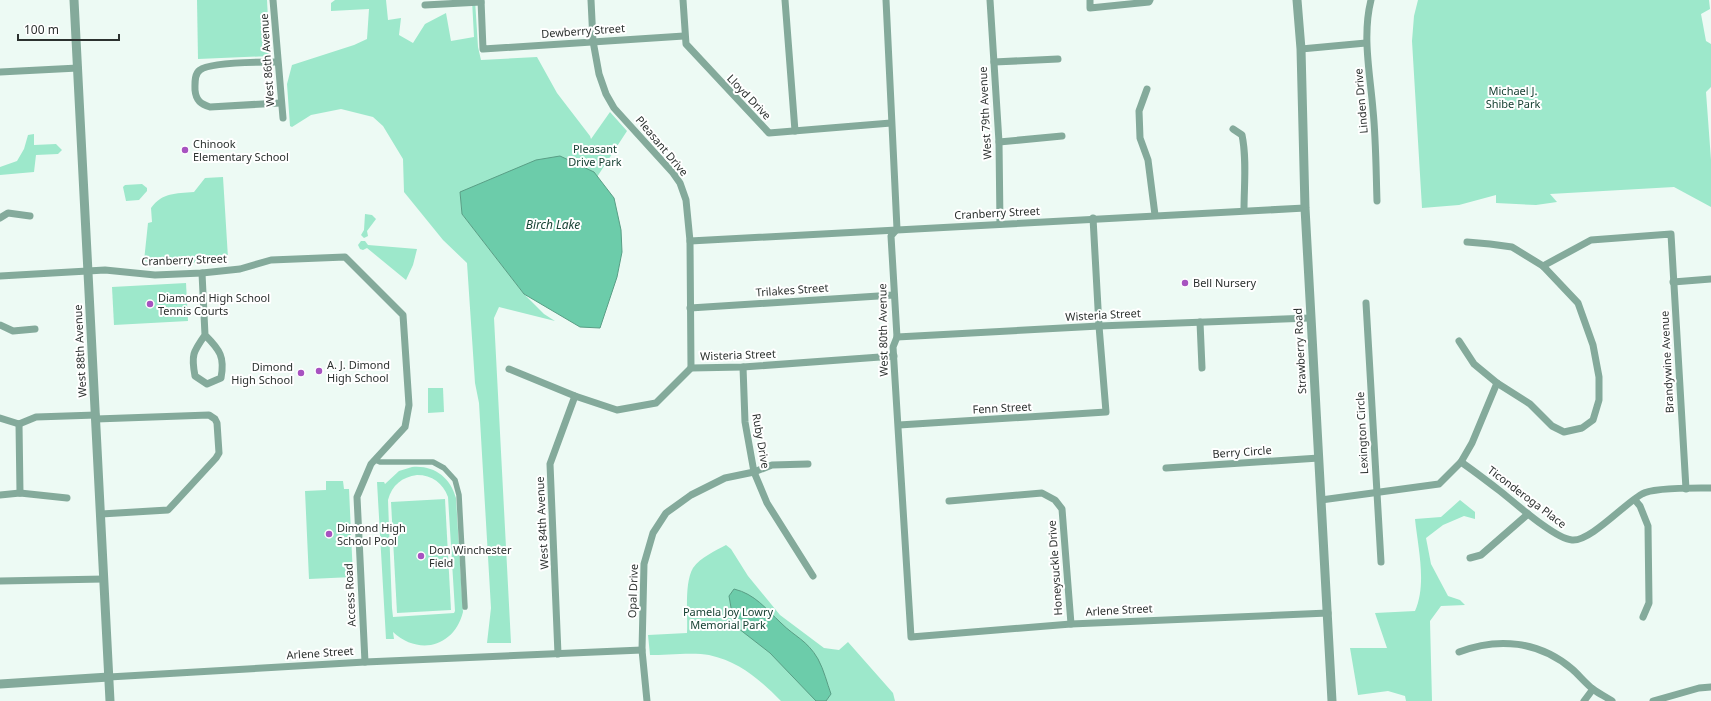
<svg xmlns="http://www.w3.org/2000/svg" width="1711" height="701" viewBox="0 0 1711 701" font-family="'Noto Sans',sans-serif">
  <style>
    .green { fill: #9de8cb; fill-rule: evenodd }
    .water { fill: #6cccaa; stroke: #599e85 }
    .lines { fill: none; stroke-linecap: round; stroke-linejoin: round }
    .pedestrian { stroke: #84aa9b; stroke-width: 5.5 }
    .minor { stroke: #84aa9b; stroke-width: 7 }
    .tertiary { stroke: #84aa9b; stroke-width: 9 }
    .poi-dot { fill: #a752c0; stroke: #fff; stroke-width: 1.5 }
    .labels { text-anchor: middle; stroke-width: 4; stroke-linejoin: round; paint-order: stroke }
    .street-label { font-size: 11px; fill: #2c312f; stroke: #fff }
    .park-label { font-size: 11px; fill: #174133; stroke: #fff }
    .poi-label { font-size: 11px; fill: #2c312f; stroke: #fff; text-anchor: start }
    .water-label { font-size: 12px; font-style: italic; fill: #194435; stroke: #fff }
  </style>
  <rect width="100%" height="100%" fill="#edfaf4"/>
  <g class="green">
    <polygon points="197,0 267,0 270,56 198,59"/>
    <polygon points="335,0 386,0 388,20 401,18 399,35 413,43 425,24 446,13 451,41 474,37 472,0 475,0 478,47 481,60 537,57 557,93 590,136 591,139 610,112 627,131 597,177 593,172 460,192 462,214 524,294 544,314 555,321 499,307 494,318 511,643 487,643 491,608 479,403 475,383 467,263 443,240 404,192 403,159 383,126 373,117 341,109 311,115 292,127 290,126 287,84 292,65 354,45 367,39 369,9 331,11 331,3"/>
    <polygon points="1418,0 1709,0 1710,9 1701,14 1706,41 1711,44 1711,87 1706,92 1711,160 1711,207 1674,187 1550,194 1557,202 1536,205 1496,203 1496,195 1459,205 1422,208 1412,41 1414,16"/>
    <polygon points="34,134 34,145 56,144 62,150 58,154 36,155 34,172 0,175 0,167 17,161 24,149 28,135"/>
    <path d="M223,177L228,258C201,262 171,267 144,261L148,223L152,222L151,208C163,192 175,194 194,192L205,178Z"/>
    <polygon points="142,184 147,188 147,191 139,200 126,201 123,187 125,185"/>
    <polygon points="365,214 372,215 376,219 367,231 368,236 364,238 361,235 364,230"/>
    <polygon points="361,241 365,241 368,245 417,249 413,265 406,280 367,248 363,250 360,249 358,245"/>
    <polygon points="186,283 188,321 114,325 112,287"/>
    <polygon points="428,388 443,388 444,412 428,413"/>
    <path d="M412,467C434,465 450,477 456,498L463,612C454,647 419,656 393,632L394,639H386L377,482H384L385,484L399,471ZM417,475C432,475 443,483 448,497L455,611L454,613L393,617L392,608L388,500C392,485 402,477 417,475Z"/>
    <polygon points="326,481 343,481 344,489 349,489 353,577 309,579 305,491 326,490"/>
    <polygon points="445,499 451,610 397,613 391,502"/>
    <path d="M1460,500L1475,512V519L1464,516L1443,525L1426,538L1431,564L1448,596L1460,600L1465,605L1441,606L1430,621L1432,701H1406L1405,696L1388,691L1358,695L1350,648H1387L1375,613L1415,611C1427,584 1418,548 1415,519L1441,517Z"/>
    <path d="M726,545L731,549L748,576L780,615L824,648L839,650L848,642L893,693L895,701H781C759,679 740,662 709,655C695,652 665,655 650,655L648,635L687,633C688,616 684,583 693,568C701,557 715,551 726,545Z"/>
  </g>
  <g class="water">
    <polygon points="560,156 594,172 614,198 621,230 622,252 617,277 600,328 580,327 524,294 462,214 460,192 536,160"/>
    <path d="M734,589C755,594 766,609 781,623C795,637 807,640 818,659C824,670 827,683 831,694L826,701H816L770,653L734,625L729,596Z"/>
  </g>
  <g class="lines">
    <polyline class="pedestrian" points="375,460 380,462 433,462 444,468 455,480 459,495 465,607"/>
    <g class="minor">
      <polyline points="273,0 283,118"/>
      <polyline points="481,0 483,49 684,36"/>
      <polyline points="591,0 593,41 599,74 606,94 614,108 673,173 680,183 686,200 690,241 691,368"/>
      <polyline points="683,0 686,44 769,133 891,123"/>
      <polyline points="785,0 795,131"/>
      <polyline points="886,0 897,229 891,236 897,337 893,347 911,637 1071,624 1328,613"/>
      <polyline points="990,0 999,142 1000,224"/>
      <polyline points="1090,0 1090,8 1149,2 1150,0"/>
      <path d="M1371,0C1362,36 1370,73 1373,110C1376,140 1376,171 1377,201"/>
      <polyline points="425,5 481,2"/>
      <polyline points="1301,49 1366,43"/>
      <path d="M277,62C262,62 210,62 200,70C194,74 195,84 195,90C196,101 201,104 210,107L280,103"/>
      <polyline points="994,62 1058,59"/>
      <polyline points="0,72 78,68"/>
      <polyline points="1147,89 1139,111 1140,138 1148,160 1155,215"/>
      <path d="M1233,129L1242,135C1247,159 1244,186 1244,210"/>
      <polyline points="999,142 1062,136"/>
      <polyline points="0,218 8,213 30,216"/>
      <polyline points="690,241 1305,208"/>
      <polyline points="1543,266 1591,240 1671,234 1686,489"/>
      <path d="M202,273L205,335C220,350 225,357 221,378L207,384L195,376C191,355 193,352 205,335"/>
      <polyline points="0,276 105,270 155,275 202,273 240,269 271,260 345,257 403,315 409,405 405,427 371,464 357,497 365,662"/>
      <polyline points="1673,282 1711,279"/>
      <polyline points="1366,303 1381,562"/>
      <polyline points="690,308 894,295"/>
      <polyline points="1200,322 1202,368"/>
      <polyline points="0,325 13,331 35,329"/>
      <polyline points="897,337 1099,326 1310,318"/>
      <polyline points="1459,341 1474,364 1497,383 1530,404 1552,426 1564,432 1582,428 1593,420 1599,400 1599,377 1593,345 1578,303 1543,266 1512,247 1490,244 1467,242"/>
      <polyline points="743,367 745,422 754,472 767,503 813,576"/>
      <polyline points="509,369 575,396 617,410 656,403 691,368 743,367 894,356"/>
      <polyline points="0,418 19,424"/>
      <polyline points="96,419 209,415 215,419 217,423 219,453 216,458 168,510 101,514"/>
      <polyline points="19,424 36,417 96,415"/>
      <polyline points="19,424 20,493"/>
      <polyline points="899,425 1106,412 1099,326 1093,218"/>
      <path d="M1461,462C1474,471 1487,481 1500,491C1514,502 1555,539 1572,540C1590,542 1625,503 1642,494C1653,487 1696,488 1711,488"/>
      <polyline points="1166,468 1319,458"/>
      <polyline points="0,495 20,493 67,498"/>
      <polyline points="1321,500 1439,484 1461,462 1472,443 1497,383"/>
      <polyline points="1635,500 1640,506 1648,526 1649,603 1643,617"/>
      <polyline points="949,501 1042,493 1055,500 1062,509 1071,624"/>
      <polyline points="1470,558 1481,555 1528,514"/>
      <polyline points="0,581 104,579"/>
      <path d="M1459,652C1498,637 1539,641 1572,669C1579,675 1586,684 1594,690C1600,694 1606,697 1612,701"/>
      <polyline points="558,654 550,464 575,396"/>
      <polyline points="109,677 365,662 642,650"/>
      <polyline points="647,701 642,650 644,564 653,533 666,513 691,495 725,478 754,472 772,465 808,464"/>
      <polyline points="1584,701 1593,689"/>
      <polyline points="1653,701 1699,688 1711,687"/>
    </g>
    <g class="tertiary">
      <polyline points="74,0 110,701"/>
      <polyline points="1297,0 1301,49 1305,208 1332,701"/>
      <polyline points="0,684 109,677"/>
    </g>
  </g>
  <g class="poi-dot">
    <circle cx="185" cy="150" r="4"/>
    <circle cx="1185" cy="283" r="4"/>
    <circle cx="150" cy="304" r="4"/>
    <circle cx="319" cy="371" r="4"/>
    <circle cx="301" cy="373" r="4"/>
    <circle cx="329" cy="534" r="4"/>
    <circle cx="421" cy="556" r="4"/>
  </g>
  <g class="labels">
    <g class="street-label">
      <text transform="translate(583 31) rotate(-4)" y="4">Dewberry Street</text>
      <text transform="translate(267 60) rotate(-94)" y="4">West 86th Avenue</text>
      <text transform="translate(749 97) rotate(46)" y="4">Lloyd Drive</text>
      <text transform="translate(1361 101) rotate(-95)" y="4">Linden Drive</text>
      <text transform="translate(985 113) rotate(-93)" y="4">West 79th Avenue</text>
      <text transform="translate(662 146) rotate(50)" y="4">Pleasant Drive</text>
      <text transform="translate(997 213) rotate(-3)" y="4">Cranberry Street</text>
      <text transform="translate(184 260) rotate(-2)" y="4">Cranberry Street</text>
      <text transform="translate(792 290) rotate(-4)" y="4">Trilakes Street</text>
      <text transform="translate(1103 315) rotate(-3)" y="4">Wisteria Street</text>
      <text transform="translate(883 330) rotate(-91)" y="4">West 80th Avenue</text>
      <text transform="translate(80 351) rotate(-93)" y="4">West 88th Avenue</text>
      <text transform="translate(1300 351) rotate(-93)" y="4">Strawberry Road</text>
      <text transform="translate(738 355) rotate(-2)" y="4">Wisteria Street</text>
      <text transform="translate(1667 362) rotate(-93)" y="4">Brandywine Avenue</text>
      <text transform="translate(1002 408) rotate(-3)" y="4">Fenn Street</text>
      <text transform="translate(1362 433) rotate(-93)" y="4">Lexington Circle</text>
      <text transform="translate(761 441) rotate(80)" y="4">Ruby Drive</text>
      <text transform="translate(1242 452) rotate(-4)" y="4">Berry Circle</text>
      <text transform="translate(1527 497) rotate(37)" y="4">Ticonderoga Place</text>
      <text transform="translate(542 523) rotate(-93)" y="4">West 84th Avenue</text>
      <text transform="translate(1055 568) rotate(-94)" y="4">Honeysuckle Drive</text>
      <text transform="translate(633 591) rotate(-88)" y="4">Opal Drive</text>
      <text transform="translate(350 595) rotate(-93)" y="4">Access Road</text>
      <text transform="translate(1119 610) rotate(-3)" y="4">Arlene Street</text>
      <text transform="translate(320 653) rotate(-4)" y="4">Arlene Street</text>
    </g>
    <g class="park-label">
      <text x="1513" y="95">Michael J.<tspan x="1513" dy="13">Shibe Park</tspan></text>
      <text x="595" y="153">Pleasant<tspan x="595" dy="13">Drive Park</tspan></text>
      <text x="728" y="616">Pamela Joy Lowry<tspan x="728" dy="13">Memorial Park</tspan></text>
    </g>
    <g class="poi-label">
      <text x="193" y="148">Chinook<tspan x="193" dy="13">Elementary School</tspan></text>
      <text x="1193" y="287">Bell Nursery</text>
      <text x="158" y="302">Diamond High School<tspan x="158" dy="13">Tennis Courts</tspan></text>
      <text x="327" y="369">A. J. Dimond<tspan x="327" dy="13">High School</tspan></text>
      <text x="293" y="371" text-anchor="end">Dimond<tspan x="293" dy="13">High School</tspan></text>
      <text x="337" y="532">Dimond High<tspan x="337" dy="13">School Pool</tspan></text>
      <text x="429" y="554">Don Winchester<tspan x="429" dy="13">Field</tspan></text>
    </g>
    <g class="water-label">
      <text x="553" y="229">Birch Lake</text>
    </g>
  </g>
  <path d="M18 34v6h101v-6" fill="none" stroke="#2c312f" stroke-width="2"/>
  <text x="24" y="34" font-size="12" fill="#2c312f" stroke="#ffffff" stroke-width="3" paint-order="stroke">100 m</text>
</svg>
